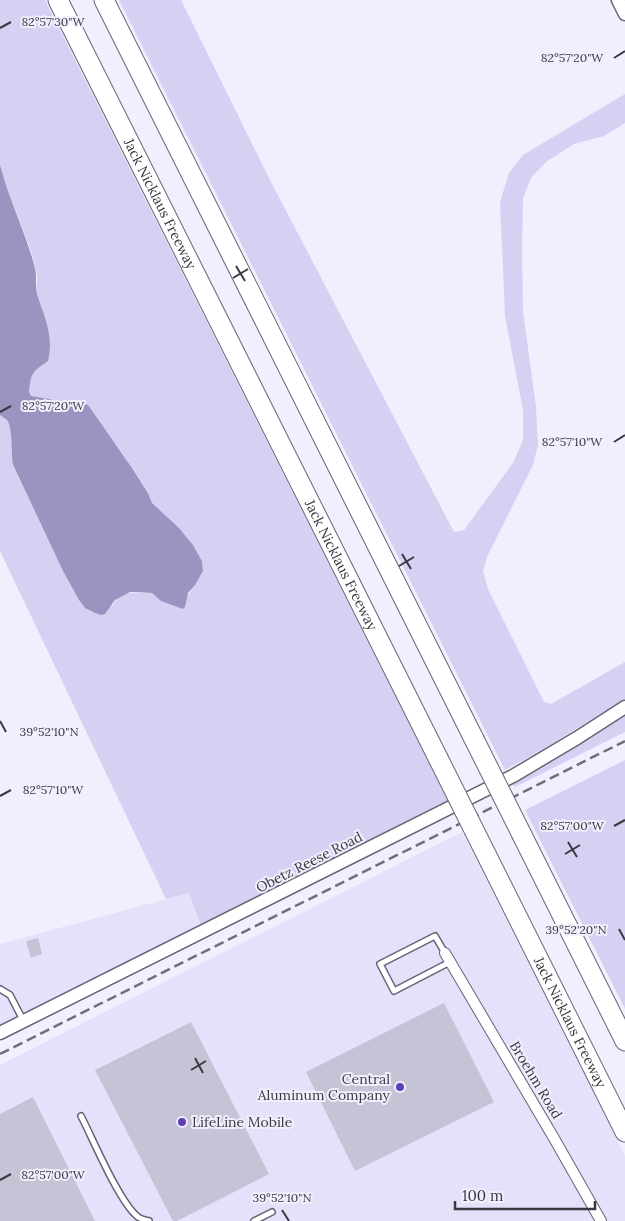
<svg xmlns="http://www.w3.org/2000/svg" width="625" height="1221" viewBox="0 0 625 1221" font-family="Lora,serif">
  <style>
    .built { fill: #e4e1fb }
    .green { fill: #d5d1f2 }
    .water { fill: #9a94c1 }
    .building { fill: #c5c3d6 }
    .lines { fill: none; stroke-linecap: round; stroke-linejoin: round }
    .service-casing { stroke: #666475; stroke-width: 8 }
    .minor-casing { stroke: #666475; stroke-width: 12 }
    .tertiary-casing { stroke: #666475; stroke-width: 15 }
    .motorway-casing { stroke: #666475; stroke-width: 21 }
    .service { stroke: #fff; stroke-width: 5 }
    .minor { stroke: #fff; stroke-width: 10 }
    .tertiary { stroke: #fff; stroke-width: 12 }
    .motorway { stroke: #fff; stroke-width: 19 }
    .rail { stroke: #6f6f78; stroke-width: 2.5; stroke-dasharray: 10 5; stroke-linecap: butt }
    .motorway-bridge-casing { stroke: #666475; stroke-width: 21; stroke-linecap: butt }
    .motorway-bridge { stroke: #fff; stroke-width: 19 }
    .ticks { fill: none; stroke: #393940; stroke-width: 2 }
    .poi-dot { fill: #5e3db5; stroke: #f0effe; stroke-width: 2 }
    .labels { text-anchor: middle; stroke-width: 4; stroke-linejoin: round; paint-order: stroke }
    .street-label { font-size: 14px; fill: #393940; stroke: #f0effe }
    .poi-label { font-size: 14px; fill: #393940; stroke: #f0effe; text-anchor: end }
    .ticks-label { font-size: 12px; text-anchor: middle; fill: #393940; stroke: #f0effe; stroke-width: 4; stroke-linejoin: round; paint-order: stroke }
  </style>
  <rect width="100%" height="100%" fill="#f0effe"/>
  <g class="built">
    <polygon points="462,832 625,1156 625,1221 0,1221 0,1065"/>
    <polygon points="189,893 201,926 0,1027 0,944"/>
  </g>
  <g class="green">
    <path d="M0,0H45L448,801L201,926L189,893L166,899L0,551V415C2,417 5,418 7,420C13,429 11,454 13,466L63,571L79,600L85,608L112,606C120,591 137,591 153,593L161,601L187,597L203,571L202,561L193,545L179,528L152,503L148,492L122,453L83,403C72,408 65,404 55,400C47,398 39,399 30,396C20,376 51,354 50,337C48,321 41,308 37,293C36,286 38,280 37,274C31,245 18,219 8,191C5,183 3,174 0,165Z"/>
    <polygon points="119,0 181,0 271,182 454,532 464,530 513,463 523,440 523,410 505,316 500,202 509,173 523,155 625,94 625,123 604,136 574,144 546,162 531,178 523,199 522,250 523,311 536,407 538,445 533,465 487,557 483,571 488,589 544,702 551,704 625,662 625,699 535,754 505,770"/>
    <polygon points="625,714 625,732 515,787 512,783 548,763"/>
    <polygon points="625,760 625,1009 525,810"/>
  </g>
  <path class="water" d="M0,165C3,174 5,183 8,191C17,217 28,241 35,268C37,277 35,285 37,294C45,319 54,334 48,361C38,368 31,371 30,384C29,389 28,391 31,396L54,400L65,405L77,406L83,403L88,405L132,468L148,493L152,503L179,528L193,545L202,561L203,571L195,585L188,593L185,607L183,609L161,601L152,593L140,592H130L115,600L105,614L101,615L95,613L85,608L79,600L63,571L13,465C11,454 13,429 7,420C5,418 2,417 0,415Z"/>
  <g class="building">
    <polygon points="38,938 42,954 31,958 26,941"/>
    <polygon points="444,1003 494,1102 355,1171 306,1072"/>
    <polygon points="191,1022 269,1174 177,1221 173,1221 95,1070"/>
    <polygon points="33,1097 95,1221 0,1221 0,1114"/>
  </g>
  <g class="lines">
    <defs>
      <g id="service">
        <polyline points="445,953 435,936 380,964 394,991 450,962"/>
        <polyline points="0,989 10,995 23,1020"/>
        <path d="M81,1116C93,1139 119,1202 138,1217C141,1219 145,1220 149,1221"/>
        <polyline points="254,1221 272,1212"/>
      </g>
      <polyline id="minor" points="445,953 555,1140 601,1221"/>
      <g id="tertiary">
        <polyline points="618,0 625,14"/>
        <polyline points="0,1033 513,776 577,738 625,707"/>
      </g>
      <g id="motorway">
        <path id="s1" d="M58,0L438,758"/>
        <polyline points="104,0 474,739"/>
        <polyline points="522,835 625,1041"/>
        <path id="s2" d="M486,854L625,1132"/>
      </g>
    </defs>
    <use href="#service" class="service-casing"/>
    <use href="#minor" class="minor-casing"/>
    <use href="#tertiary" class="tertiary-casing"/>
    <use href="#motorway" class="motorway-casing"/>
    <use href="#service" class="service"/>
    <use href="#minor" class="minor"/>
    <use href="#tertiary" class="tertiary"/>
    <use href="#motorway" class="motorway"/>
    <polyline class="rail" points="0,1054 625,741"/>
    <defs>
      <g id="motorway-bridge">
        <polyline points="474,739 522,835"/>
        <polyline points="438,758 486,854"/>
      </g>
    </defs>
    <use href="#motorway-bridge" class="motorway-bridge-casing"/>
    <use href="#motorway-bridge" class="motorway-bridge"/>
  </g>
  <path class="ticks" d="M0,28L11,22M614,58L625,51M236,266L245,281M233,278L248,269M0,412L11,406M614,442L625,435M402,554L411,569M399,566L414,557M0,721L6,732M0,796L11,790M614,826L625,820M568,842L577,857M565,854L580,845M619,929L625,940M195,1058L203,1073M191,1070L206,1061M0,1180L11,1174M282,1210L289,1221"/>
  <g class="poi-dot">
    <circle cx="400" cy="1087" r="5"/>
    <circle cx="182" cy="1122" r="5"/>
  </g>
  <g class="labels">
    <g class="street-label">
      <text dy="5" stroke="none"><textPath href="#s1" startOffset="228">Jack Nicklaus Freeway</textPath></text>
      <text dy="5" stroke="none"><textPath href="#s1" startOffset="632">Jack Nicklaus Freeway</textPath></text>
      <text transform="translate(309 862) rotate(-27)" y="5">Obetz Reese Road</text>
      <text dy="5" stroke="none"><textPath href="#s2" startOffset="188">Jack Nicklaus Freeway</textPath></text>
      <text transform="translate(536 1080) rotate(59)" y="5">Broehm Road</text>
    </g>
    <g class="poi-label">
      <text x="390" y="1084">Central<tspan x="390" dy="16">Aluminum Company</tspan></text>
      <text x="192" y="1127" text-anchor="start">LifeLine Mobile</text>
    </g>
  </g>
  <g class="ticks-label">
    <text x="53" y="26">82°57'30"W</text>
    <text x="572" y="62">82°57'20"W</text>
    <text x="53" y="410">82°57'20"W</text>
    <text x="572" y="446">82°57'10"W</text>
    <text x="49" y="736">39°52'10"N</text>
    <text x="53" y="794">82°57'10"W</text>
    <text x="572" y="830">82°57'00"W</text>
    <text x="576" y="934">39°52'20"N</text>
    <text x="53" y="1179">82°57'00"W</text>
    <text x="282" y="1202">39°52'10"N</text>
  </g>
  <path d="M455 1201v8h140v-8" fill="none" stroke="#393940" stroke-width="2.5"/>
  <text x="462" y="1201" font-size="15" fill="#393940" stroke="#f0effe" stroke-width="4" paint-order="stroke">100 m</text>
</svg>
